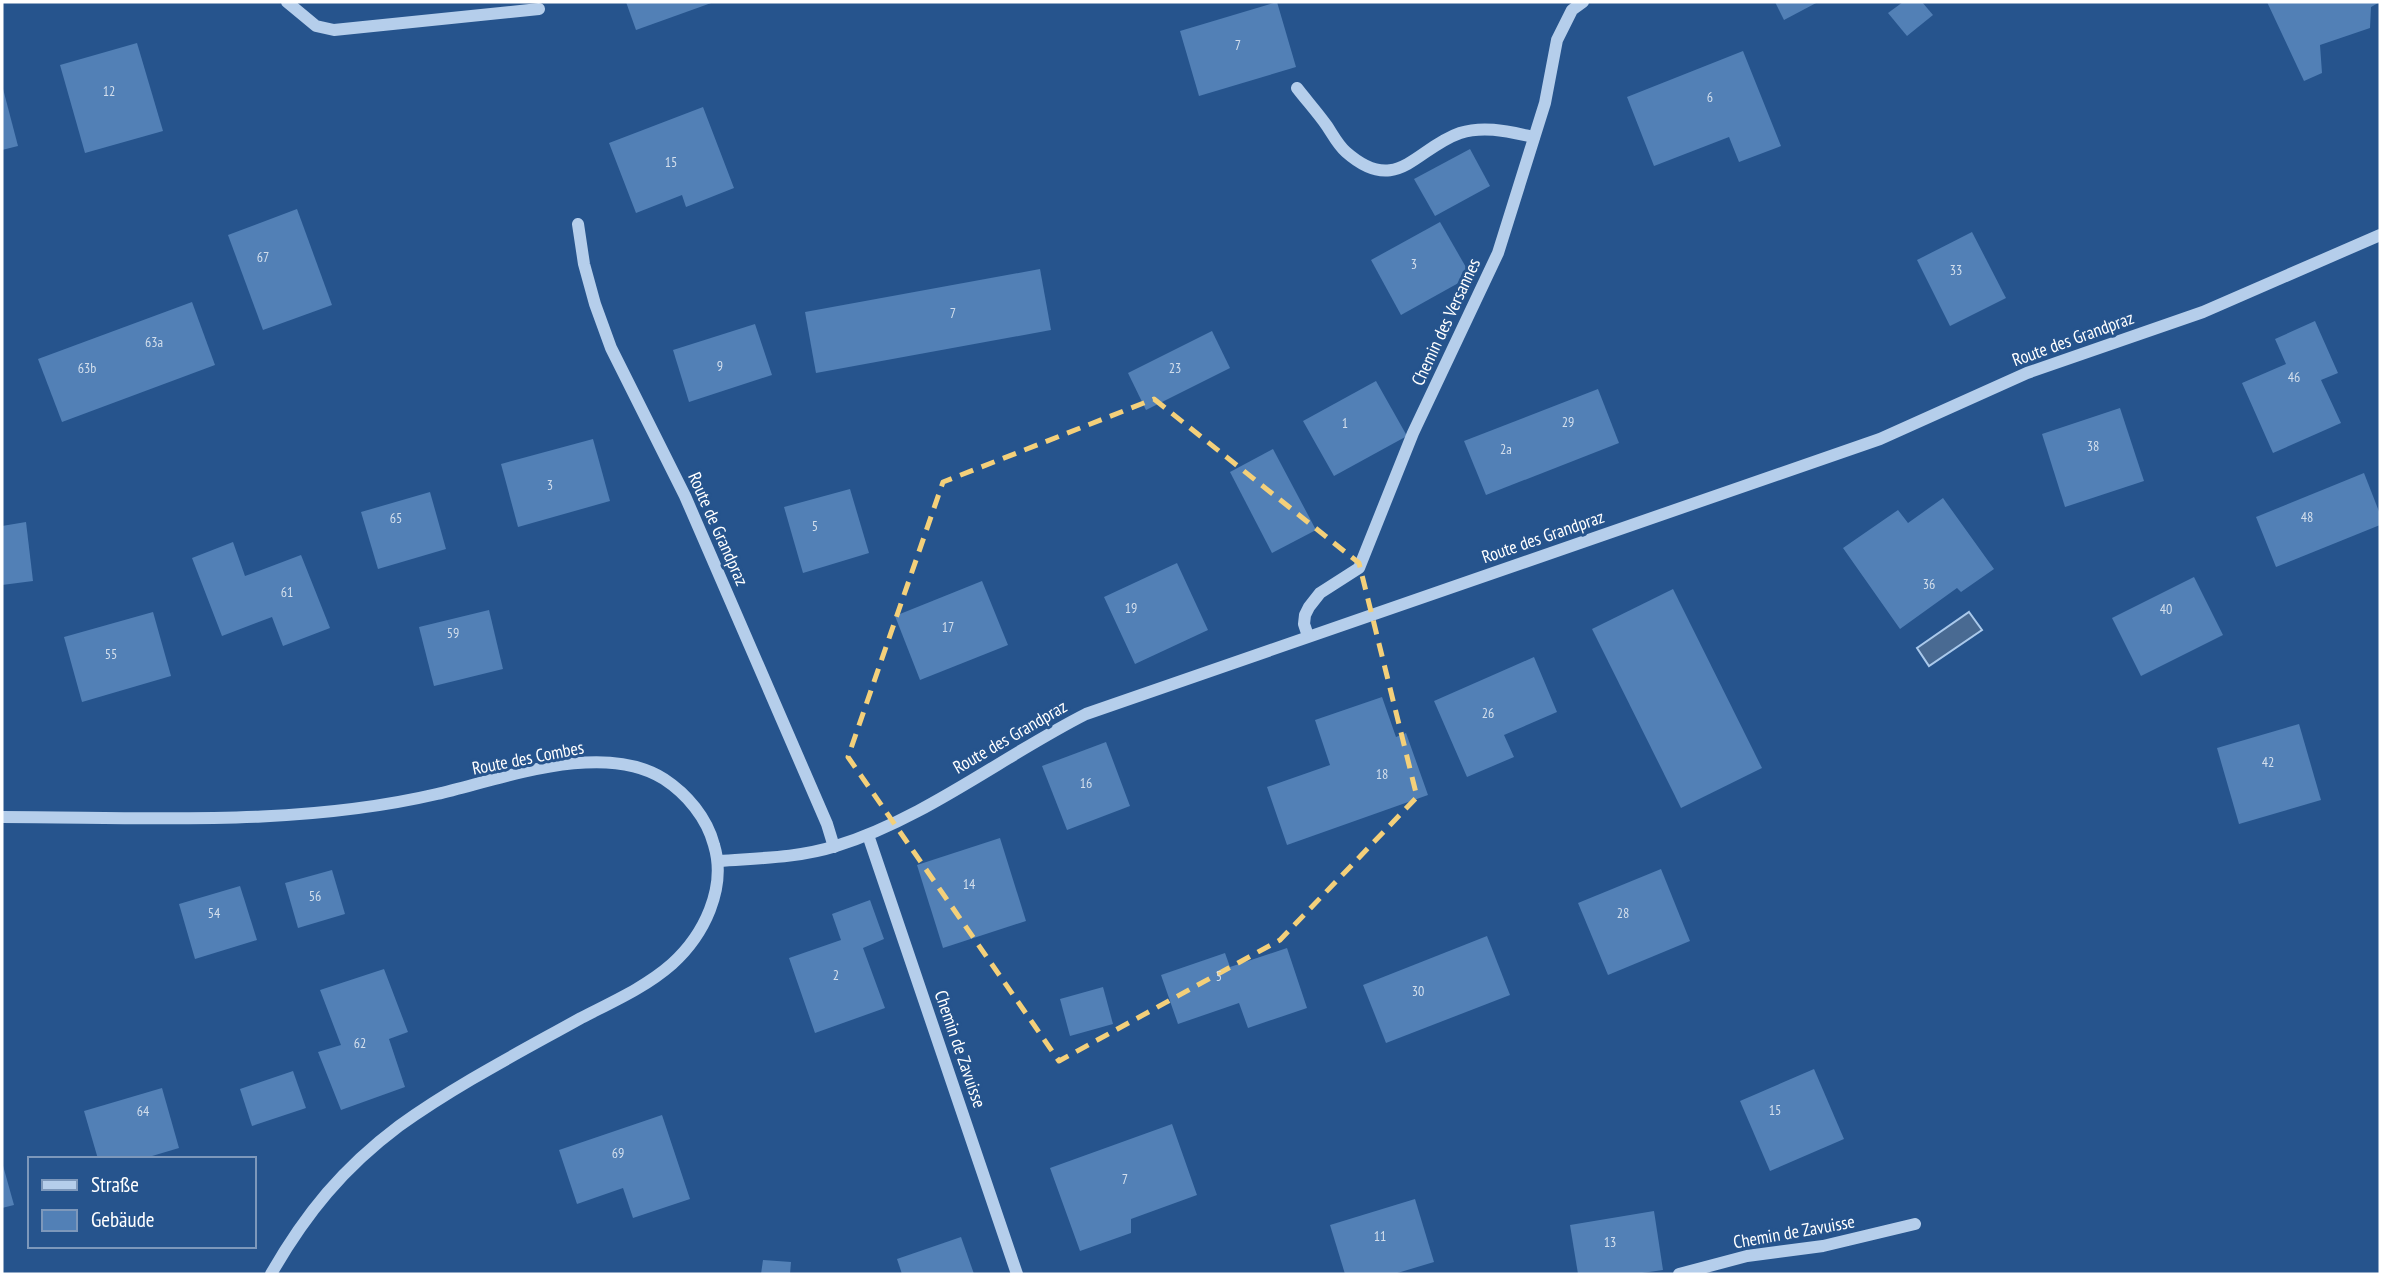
<svg xmlns="http://www.w3.org/2000/svg" width="2382" height="1276" viewBox="0 0 2382 1276" font-family="'PT Sans Narrow',sans-serif">
  <style>
    .water { fill: #496a92; stroke: #aac9eb; stroke-width: 2 }
    .building { fill: #5280b6 }
    .lines { fill: none; stroke-linecap: round; stroke-linejoin: round }
    .minor { stroke: #b5ceeb; stroke-width: 12 }
    .marked { fill: none; stroke: #f4d07a; stroke-width: 5; stroke-dasharray: 14 9; stroke-linejoin: round }
    .labels { text-anchor: middle; stroke-width: 6; stroke-linejoin: round; paint-order: stroke }
    .number-label { font-size: 14px; fill: #d4dfed }
    .street-label { font-size: 18px; fill: #fff; stroke: #26548d }
  </style>
  <rect width="100%" height="100%" fill="#26548d"/>
  <polygon class="water" points="1969,612 1982,630 1929,666 1917,648"/>
  <g class="building">
    <polygon points="626,2 714,2 636,30"/>
    <polygon points="1277,2 1296,67 1199,96 1180,31"/>
    <polygon points="1775,2 1818,2 1784,20"/>
    <polygon points="1903,2 1922,2 1933,15 1907,36 1888,13"/>
    <polygon points="2267,2 2380,2 2371,7 2370,28 2320,45 2322,73 2304,81"/>
    <polygon points="137,43 163,131 85,153 60,65"/>
    <polygon points="1743,51 1781,146 1739,162 1729,137 1654,166 1627,97"/>
    <polygon points="2,85 18,146 2,150"/>
    <polygon points="703,107 734,188 686,207 682,195 636,213 609,143"/>
    <polygon points="1470,149 1490,186 1435,216 1414,179"/>
    <polygon points="297,209 332,305 263,330 228,235"/>
    <polygon points="1440,222 1471,276 1401,315 1371,260"/>
    <polygon points="1972,232 2006,298 1950,326 1917,260"/>
    <polygon points="1040,269 1051,330 816,373 805,312"/>
    <polygon points="192,302 215,365 62,422 38,359"/>
    <polygon points="2315,321 2338,373 2321,380 2341,423 2273,453 2242,383 2286,364 2275,339"/>
    <polygon points="755,324 772,375 689,402 673,350"/>
    <polygon points="1212,331 1230,368 1146,410 1128,373"/>
    <polygon points="1376,381 1407,436 1334,476 1303,421"/>
    <polygon points="1598,389 1619,443 1486,495 1464,441"/>
    <polygon points="2120,408 2144,481 2065,507 2042,434"/>
    <polygon points="593,439 610,501 518,527 501,464"/>
    <polygon points="1273,449 1316,530 1272,553 1230,472"/>
    <polygon points="2364,473 2380,514 2380,525 2276,567 2256,517"/>
    <polygon points="850,489 869,553 803,573 784,507"/>
    <polygon points="430,492 446,549 378,569 361,512"/>
    <polygon points="1943,498 1994,569 1961,592 1957,588 1900,629 1843,548 1898,510 1908,523"/>
    <polygon points="26,522 33,581 2,585 2,526"/>
    <polygon points="233,542 245,576 301,555 330,628 283,646 272,617 222,636 192,558"/>
    <polygon points="1177,563 1208,630 1135,664 1104,597"/>
    <polygon points="2194,577 2223,635 2141,676 2112,618"/>
    <polygon points="982,581 1008,645 920,680 895,616"/>
    <polygon points="1673,589 1762,768 1681,808 1592,629"/>
    <polygon points="489,610 503,669 434,686 419,627"/>
    <polygon points="153,612 171,676 82,702 64,637"/>
    <polygon points="1534,657 1557,712 1504,735 1514,757 1467,777 1434,701"/>
    <polygon points="1382,697 1396,737 1406,733 1428,795 1287,845 1267,787 1330,765 1315,720"/>
    <polygon points="2299,724 2321,800 2239,824 2217,748"/>
    <polygon points="1106,742 1130,806 1067,830 1042,766"/>
    <polygon points="1000,838 1026,921 943,948 917,865"/>
    <polygon points="1661,869 1690,941 1608,975 1578,903"/>
    <polygon points="332,870 345,914 298,928 285,883"/>
    <polygon points="240,886 257,940 195,959 179,904"/>
    <polygon points="870,900 884,939 863,948 885,1008 815,1033 789,958 841,940 832,914"/>
    <polygon points="1487,936 1510,995 1386,1043 1363,985"/>
    <polygon points="1287,948 1307,1008 1248,1028 1239,1003 1178,1024 1161,975 1225,953 1230,967"/>
    <polygon points="384,969 408,1032 389,1039 405,1087 341,1110 318,1052 341,1045 320,990"/>
    <polygon points="1103,987 1113,1024 1070,1036 1060,999"/>
    <polygon points="1814,1069 1844,1139 1770,1171 1740,1101"/>
    <polygon points="293,1071 306,1108 252,1126 240,1089"/>
    <polygon points="162,1088 179,1148 142,1159 98,1159 84,1111"/>
    <polygon points="662,1115 690,1199 633,1218 623,1188 577,1204 559,1150"/>
    <polygon points="1172,1124 1197,1195 1131,1219 1131,1233 1080,1251 1050,1168"/>
    <polygon points="2,1162 14,1205 2,1208"/>
    <polygon points="1415,1199 1434,1262 1394,1274 1345,1274 1330,1225"/>
    <polygon points="1654,1211 1663,1270 1635,1274 1578,1274 1570,1225"/>
    <polygon points="961,1237 974,1274 902,1274 897,1259"/>
    <polygon points="763,1260 791,1262 790,1274 761,1274"/>
  </g>
  <g class="lines">
    <g class="minor">
      <polyline points="287,2 316,26 334,30 539,9"/>
      <path d="M1297,88C1307,101 1318,113 1327,126C1333,135 1338,145 1346,152C1397,197 1416,148 1460,133C1485,125 1510,132 1534,137"/>
      <polyline points="578,224 584,264 595,304 611,348 685,496 827,824 834,847"/>
      <polyline points="1308,636 1304,624 1305,615 1309,607 1320,593 1359,568 1413,433 1498,253 1545,103 1557,40 1572,10 1583,2"/>
      <path d="M2,817C146,817 296,827 437,794C502,779 603,740 664,779C687,794 707,818 714,845C727,888 704,935 672,964C646,987 612,1002 581,1018C520,1052 456,1085 399,1126C343,1168 306,1213 271,1274"/>
      <polyline points="868,835 1017,1274"/>
      <path d="M719,861C758,858 798,858 836,846C924,819 1003,756 1086,714L1880,439L2027,373L2203,312L2380,235"/>
      <polyline points="1679,1274 1747,1256 1823,1246 1915,1224"/>
    </g>
  </g>
  <path class="marked" d="M1154,399L1359,563L1417,797L1280,940L1059,1061L848,757L943,482Z"/>
  <g class="labels">
    <g class="number-label">
      <text x="1238" y="50">7</text>
      <text x="109" y="96">12</text>
      <text x="1710" y="102">6</text>
      <text x="671" y="167">15</text>
      <text x="263" y="262">67</text>
      <text x="1414" y="269">3</text>
      <text x="1956" y="275">33</text>
      <text x="953" y="318">7</text>
      <text x="154" y="347">63a</text>
      <text x="720" y="371">9</text>
      <text x="87" y="373">63b</text>
      <text x="1175" y="373">23</text>
      <text x="2294" y="382">46</text>
      <text x="1568" y="427">29</text>
      <text x="1345" y="428">1</text>
      <text x="2093" y="451">38</text>
      <text x="1506" y="454">2a</text>
      <text x="550" y="490">3</text>
      <text x="2307" y="522">48</text>
      <text x="396" y="523">65</text>
      <text x="815" y="531">5</text>
      <text x="1929" y="589">36</text>
      <text x="287" y="597">61</text>
      <text x="1131" y="613">19</text>
      <text x="2166" y="614">40</text>
      <text x="948" y="632">17</text>
      <text x="453" y="638">59</text>
      <text x="111" y="659">55</text>
      <text x="1488" y="718">26</text>
      <text x="2268" y="767">42</text>
      <text x="1382" y="779">18</text>
      <text x="1086" y="788">16</text>
      <text x="969" y="889">14</text>
      <text x="315" y="901">56</text>
      <text x="214" y="918">54</text>
      <text x="1623" y="918">28</text>
      <text x="836" y="980">2</text>
      <text x="1219" y="981">5</text>
      <text x="1418" y="996">30</text>
      <text x="360" y="1048">62</text>
      <text x="1775" y="1115">15</text>
      <text x="143" y="1116">64</text>
      <text x="618" y="1158">69</text>
      <text x="1125" y="1184">7</text>
      <text x="1380" y="1241">11</text>
      <text x="1610" y="1247">13</text>
    </g>
    <g class="street-label">
      <text transform="translate(1446 322) rotate(-65)" y="6">Chemin des Versannes</text>
      <text transform="translate(2073 339) rotate(-20)" y="6">Route des Grandpraz</text>
      <text transform="translate(718 529) rotate(66)" y="6">Route de Grandpraz</text>
      <text transform="translate(1543 537) rotate(-19)" y="6">Route des Grandpraz</text>
      <text transform="translate(1010 737) rotate(-30)" y="6">Route des Grandpraz</text>
      <text transform="translate(528 758) rotate(-11)" y="6">Route des Combes</text>
      <text transform="translate(960 1049) rotate(71)" y="6">Chemin de Zavuisse</text>
      <text transform="translate(1794 1232) rotate(-10)" y="6">Chemin de Zavuisse</text>
    </g>
  </g>
  <rect width="2382" height="1276" fill="none" stroke="#ffffff" stroke-width="7"/>
  <rect x="28" y="1157" width="228" height="91" fill="#26548d" stroke="#7d98bb" stroke-width="2"/>
  <rect x="42" y="1180" width="35" height="10" fill="#b5ceeb" stroke="#7d98bb" stroke-width="2"/>
  <text x="91" y="1192" font-size="21" fill="#ffffff">Straße</text>
  <rect x="42" y="1210" width="35" height="21" fill="#5280b6" stroke="#7d98bb" stroke-width="2"/>
  <text x="91" y="1227" font-size="21" fill="#ffffff">Gebäude</text>
</svg>
